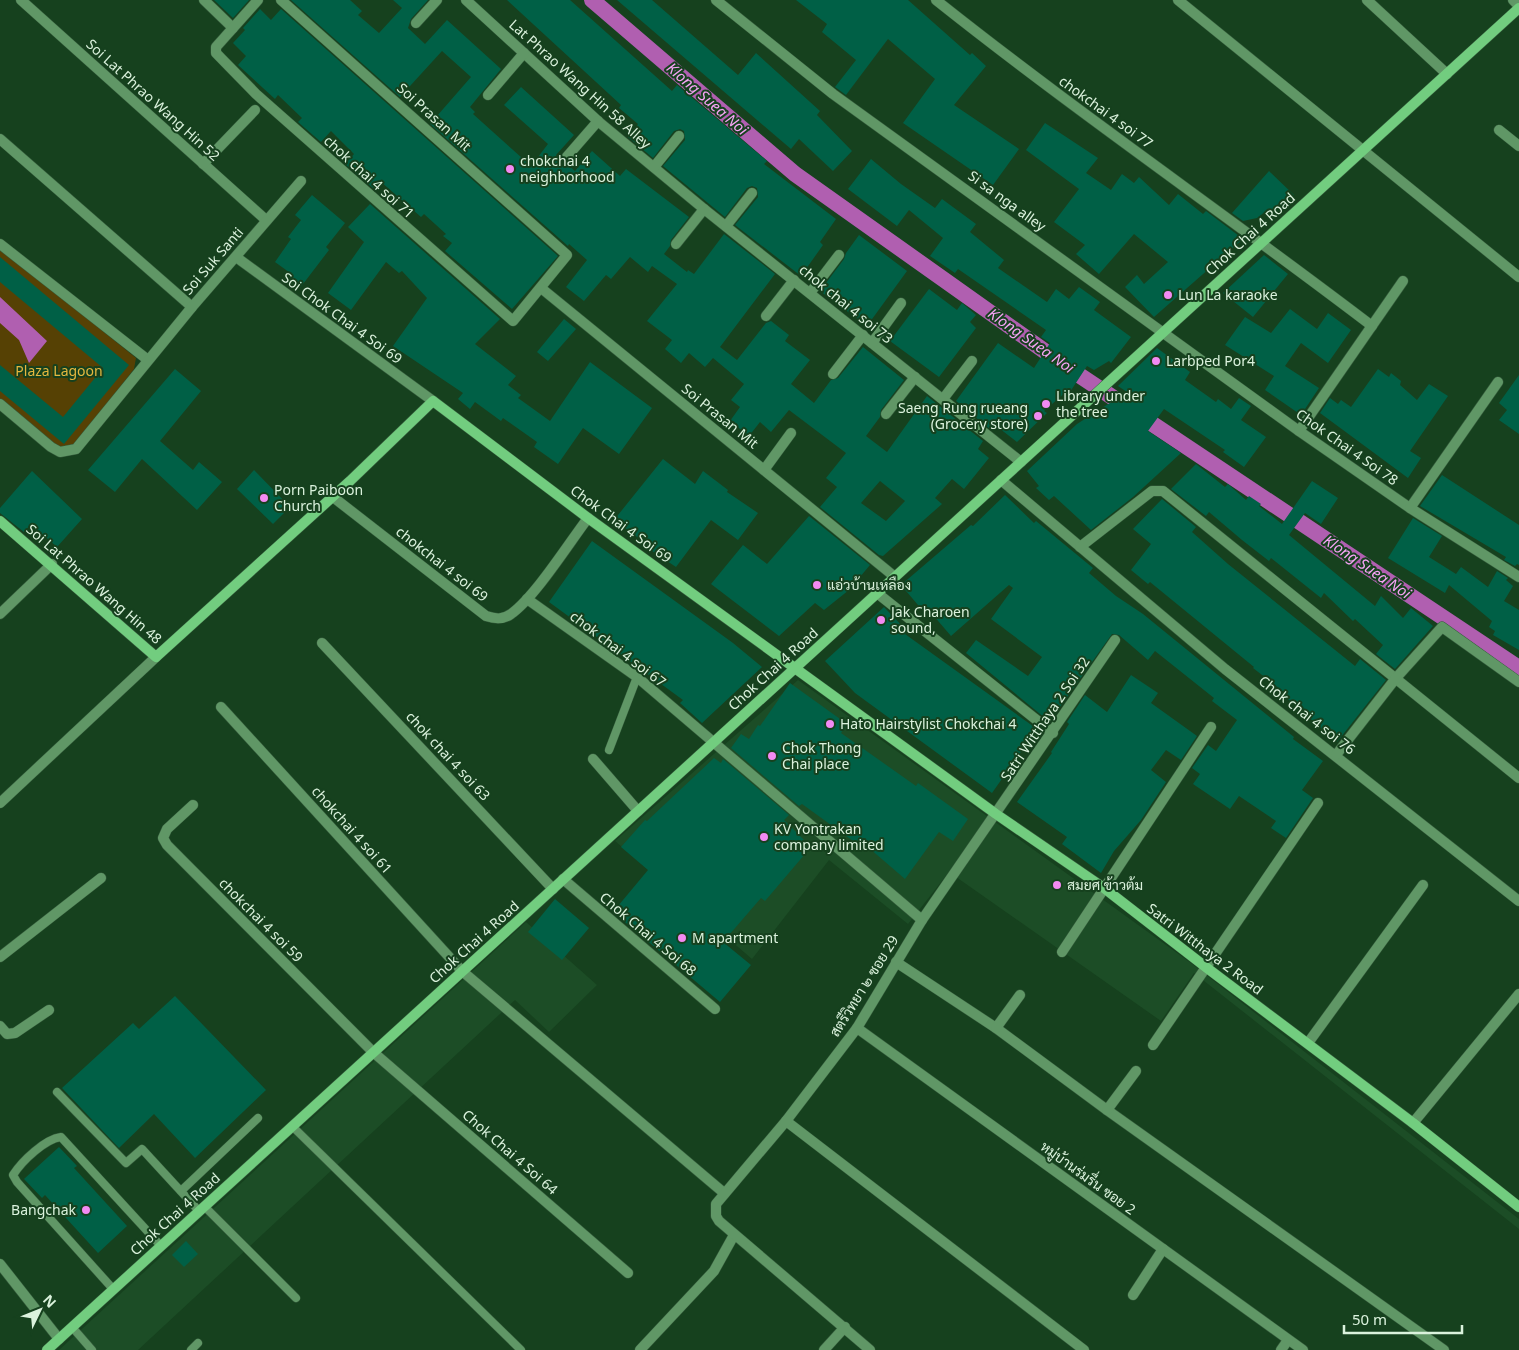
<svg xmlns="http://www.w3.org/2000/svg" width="1519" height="1350" viewBox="0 0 1519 1350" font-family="'Noto Sans',Sarabun,sans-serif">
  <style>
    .built { fill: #1c4d26 }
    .green { fill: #564104 }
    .water { fill: #b05fb0 }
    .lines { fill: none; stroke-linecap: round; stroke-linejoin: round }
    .canal { stroke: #b05fb0; stroke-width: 16 }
    .building { fill: #006046; fill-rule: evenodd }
    .lane-casing { stroke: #365d3d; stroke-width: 9 }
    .street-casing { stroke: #365d3d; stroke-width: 11 }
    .secondary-casing { stroke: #365d3d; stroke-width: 11 }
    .lane { stroke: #609766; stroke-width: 8 }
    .street { stroke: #609766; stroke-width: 10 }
    .secondary { stroke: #72cd7f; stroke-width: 10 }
    .poi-dot { fill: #f38af2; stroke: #16411e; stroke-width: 2 }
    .labels { text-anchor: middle; stroke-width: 4; stroke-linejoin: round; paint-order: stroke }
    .street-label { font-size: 14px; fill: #dbf2dd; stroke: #16411e }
    .poi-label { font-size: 14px; fill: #dbf2dd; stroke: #16411e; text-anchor: start }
    .park-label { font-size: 14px; fill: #e5b73f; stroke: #16411e }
    .water-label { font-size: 15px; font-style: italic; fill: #f6a4f5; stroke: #16411e }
  </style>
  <rect width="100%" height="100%" fill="#16411e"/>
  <g class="built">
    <polygon points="798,680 1191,963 1519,1219 1519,1229 1194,973 1161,1021 949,872 908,924 829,860 752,959 615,841"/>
    <polygon points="526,922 597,985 549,1032 515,1000 138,1350 59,1350"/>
  </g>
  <polygon class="green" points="0,248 136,358 134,369 75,444 61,454 0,403"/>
  <polygon class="water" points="0,297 47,341 29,363 19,340 0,323"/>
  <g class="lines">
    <polyline class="canal" points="592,0 795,174 1067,367 1519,668"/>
  </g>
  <g class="building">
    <polygon points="214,0 249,0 233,18"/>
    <path d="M291,0H350L362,11L358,15L379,33L402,8L393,0H428L411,19L408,28L425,44L447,20L501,69L470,107L475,112L473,114L531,166L548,144L504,105L521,87L574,135L556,155L560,165H568L575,171L592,151L620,176L626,169L689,217L671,240L670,246L664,254L687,272L688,270L694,274L724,234L775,274L720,347L737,360L766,323L771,321L789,335L785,341L810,360L791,384L814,403L831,380L838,378L863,347L904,380L881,410L880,417L866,436L887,452L927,396L983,441L978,449L989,458L964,489L952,479L935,498L942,504L883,556L879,555L820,507L837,487L826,478L846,453L789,410L771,432L760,422L749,436L730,421L740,407L731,400L744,384L713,358L705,367L689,353L681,363L665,349L672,340L647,321L677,284L652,266L648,272L630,257L611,279L606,275L584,301L566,287L587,260L569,244L568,246L430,124L471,77L442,51L400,97ZM880,481L905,501L886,521L861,503Z"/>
    <polygon points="507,0 570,0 672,91 677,85 767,161 764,164 836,219 820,242 823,245 801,276 735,225 758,197 757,188 752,186 747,188 725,217 663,166 685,140 684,131 680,129 674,131 653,158 628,137 638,124 619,108 621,105"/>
    <polygon points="617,0 652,0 738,75 756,53 820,111 817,115 852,151 833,171 799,139 791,149"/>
    <polygon points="796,0 908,0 970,55 972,53 986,66 954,105 1019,149 993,185 903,123 935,79 888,39 846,95 835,87 856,60 822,32 827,24"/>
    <polygon points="260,9 271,20 281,9 558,256 512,309 445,251 452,243 443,236 446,234 424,214 421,217 380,181 373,188 345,164 354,154 331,131 321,142 298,122 302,118 278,95 275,99 238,65 246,56 233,43 245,30 243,28"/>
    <polygon points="1045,123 1098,158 1086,173 1111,190 1122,174 1134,183 1139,177 1169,205 1178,194 1203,214 1206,211 1243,239 1154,317 1125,287 1137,275 1144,284 1168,262 1134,234 1099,274 1076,254 1085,245 1054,222 1079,189 1026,150"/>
    <polygon points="871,159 901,184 935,208 942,199 976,224 970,232 1004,260 998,268 1047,302 1056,289 1069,299 1079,287 1100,302 1094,310 1131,337 1111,363 1109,361 1094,370 1087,366 1070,392 1067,391 1044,411 1047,413 1017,442 995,425 991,430 956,401 998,343 1034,368 1050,343 1041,337 1046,330 958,269 955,273 930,256 943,238 909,210 897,226 848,189"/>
    <polygon points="1269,171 1294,195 1277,212 1266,211 1257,218 1243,221 1232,213"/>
    <polygon points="312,195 345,223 326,247 329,250 300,288 289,280 293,275 275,262 291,239 288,237 301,220 295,215"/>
    <polygon points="370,204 500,319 475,344 516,376 508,385 521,395 518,398 550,421 590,362 652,408 619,454 583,428 558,464 534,447 537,442 503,418 501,421 475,402 470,409 458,399 463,393 393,346 427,298 402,271 399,273 386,262 351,310 328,293 364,242 348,227"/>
    <polygon points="859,235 907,271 867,326 820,291 844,259 846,253"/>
    <polygon points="1264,255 1288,274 1253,317 1223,293"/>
    <polygon points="0,257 129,365 64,444 0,391 0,365 63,417 103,368 0,282"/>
    <polygon points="929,289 957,310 962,303 976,315 970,322 976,328 939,377 890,341"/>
    <polygon points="1290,309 1317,329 1328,313 1351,330 1328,363 1301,343 1285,366 1319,388 1301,415 1265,390 1274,376 1225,345 1245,317 1271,333"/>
    <polygon points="564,319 576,329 548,361 537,352"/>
    <polygon points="1157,348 1190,372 1185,380 1216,402 1218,399 1231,409 1239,398 1251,406 1241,420 1266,437 1244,467 1223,452 1225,450 1164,409 1148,431 1181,453 1133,497 1091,530 1054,496 1049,500 1036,488 1039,486 1027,471 1077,424 1127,392 1118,386"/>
    <polygon points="175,369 201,391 160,441 193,470 199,462 222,482 197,510 142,459 115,492 88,470"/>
    <polygon points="1378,369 1389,377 1391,373 1401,381 1400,385 1417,400 1429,384 1448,396 1410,451 1421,458 1408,478 1320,413 1330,398 1338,404 1341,400 1351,407"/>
    <polygon points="1519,375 1519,434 1499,420 1507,410 1499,403"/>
    <polygon points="663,459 695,484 703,471 728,490 727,492 758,513 738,540 711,520 676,567 646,547 648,545 614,520"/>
    <polygon points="1196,464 1225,487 1228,484 1246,500 1249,496 1261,504 1259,506 1282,524 1312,481 1338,498 1321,524 1305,513 1289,535 1375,606 1381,596 1403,618 1411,608 1433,626 1395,669 1376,654 1383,645 1355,619 1353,621 1324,593 1321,598 1271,558 1269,561 1242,540 1209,512 1206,516 1171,489"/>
    <polygon points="254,470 290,507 273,524 237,489"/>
    <polygon points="32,471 82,519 57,547 31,524 24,532 0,513 0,508"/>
    <polygon points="1442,475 1519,525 1519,565 1517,564 1515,566 1504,560 1506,557 1420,506"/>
    <polygon points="1005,495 1034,523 1036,521 1093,568 1089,573 1116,596 1143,614 1294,737 1293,739 1323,761 1302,790 1313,798 1286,838 1271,828 1276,821 1239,796 1230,809 1193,784 1200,774 1192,768 1208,745 1216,751 1237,720 1212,701 1214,698 1155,651 1148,660 1119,635 1112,634 1055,714 1050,710 1045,718 966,653 976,640 1028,676 1042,657 991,619 1013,588 1009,585 951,636 933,615 929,618 901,585 971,525 973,526"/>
    <polygon points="1162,499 1196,527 1192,532 1228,564 1355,666 1360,659 1386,680 1337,742 1282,694 1284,692 1253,668 1254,667 1150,582 1148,584 1131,570 1151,544 1133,529"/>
    <polygon points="809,516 870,565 849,590 824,610 815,603 779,636 711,584 743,545 767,564"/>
    <polygon points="1413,518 1442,536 1429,557 1456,574 1461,567 1488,587 1497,571 1508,578 1506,580 1513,586 1504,601 1519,610 1519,650 1493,635 1495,631 1489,627 1492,621 1449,585 1445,593 1388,558"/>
    <polygon points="592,541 733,643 762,667 702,723 680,703 683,700 549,602"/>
    <polygon points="884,607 908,632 905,634 1037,729 992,793 855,693 825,661"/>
    <polygon points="1131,675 1158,693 1151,703 1197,736 1181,760 1166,750 1151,770 1166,782 1141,820 1114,851 1101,873 1062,844 1067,837 1017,802 1052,753 1051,752 1069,724 1067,722 1085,695 1107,712"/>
    <polygon points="790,683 847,724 841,733 916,786 918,783 968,819 953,841 939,832 905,879 869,848 867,851 802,804 799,806 731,748 741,734 749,739 758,725 760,726"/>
    <polygon points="714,758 721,763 723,759 789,815 784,820 811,847 765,901 761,898 723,942 751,965 720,1002 613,912 648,870 621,847 645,820 647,821"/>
    <polygon points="555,899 589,928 562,960 528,932"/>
    <polygon points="175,996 266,1090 195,1158 154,1114 119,1148 62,1088 133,1023 139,1029"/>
    <polygon points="59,1147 77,1166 74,1168 127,1226 98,1253 45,1195 42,1198 24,1179"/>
    <polygon points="186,1241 198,1254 184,1267 172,1255"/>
  </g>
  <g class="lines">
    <defs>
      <g id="lane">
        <polyline points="609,750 637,677"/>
        <polyline points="57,1092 126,1163 142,1149 199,1211"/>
        <polyline points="292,1126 521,1350"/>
        <polyline points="181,1191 258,1118"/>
        <polyline points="204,1206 296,1298"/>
        <path d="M113,1289L17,1182L13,1175C22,1161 45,1139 61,1137L161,1246"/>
        <polyline points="72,1327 92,1350"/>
        <polyline points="191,1350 198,1343"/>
      </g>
      <g id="street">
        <polyline points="21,0 266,220"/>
        <polyline points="204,0 233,28"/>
        <polyline points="258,0 216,47 216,53 256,94 513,321 567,255 281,0"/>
        <polyline points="466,0 599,122 704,209 1021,462"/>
        <polyline points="716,0 833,94 1299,431 1410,508 1519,577"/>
        <path d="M936,0C1078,113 1228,216 1372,326"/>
        <polyline points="1178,0 1519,277"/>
        <polyline points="1367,0 1447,74"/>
        <polyline points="1513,0 1519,6"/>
        <polyline points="416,23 437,0"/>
        <polyline points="488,95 524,53"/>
        <polyline points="1499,130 1519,146"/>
        <polyline points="0,139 192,307"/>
        <polyline points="564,160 598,121"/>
        <polyline points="203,164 255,110"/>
        <polyline points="654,167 679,136"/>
        <polyline points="726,226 752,193"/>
        <polyline points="0,244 148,360"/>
        <polyline points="676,244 704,209"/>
        <polyline points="236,257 433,401"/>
        <polyline points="541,288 895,577"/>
        <polyline points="810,293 839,255"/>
        <polyline points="766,316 794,280"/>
        <polyline points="872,343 901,303"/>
        <polyline points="833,374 863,335"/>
        <polyline points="943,399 972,361"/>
        <polyline points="0,404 51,447 60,452 76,449 192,307 301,181"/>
        <polyline points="886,414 915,377"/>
        <polyline points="1299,431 1403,281"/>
        <polyline points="764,470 791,433"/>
        <polyline points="1001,480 1225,669 1519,901"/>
        <path d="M333,497L486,616C495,619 503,620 511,614C535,597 569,543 588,518"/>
        <polyline points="1410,508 1498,382"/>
        <polyline points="1080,547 1152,491 1163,491 1519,778"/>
        <polyline points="877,593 1053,733"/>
        <polyline points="527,599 637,677 922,920"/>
        <polyline points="0,614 52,564"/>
        <polyline points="322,643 553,889"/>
        <polyline points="221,707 462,971 724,1193"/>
        <polyline points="1336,755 1396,678 1442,627 1519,682"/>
        <polyline points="593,759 638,811"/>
        <polyline points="0,803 156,657"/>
        <polyline points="193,805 167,829 163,838 167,845 373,1052 628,1273"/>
        <polyline points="563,879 715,1009"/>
        <polyline points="1062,952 1211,727"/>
        <polyline points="0,957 101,878"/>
        <polyline points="896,962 996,1028 1107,1110 1444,1350"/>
        <polyline points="0,1026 7,1034 15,1033 49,1010"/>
        <polyline points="857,1028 1303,1350"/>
        <polyline points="996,1028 1020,995"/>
        <polyline points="1308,1043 1423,885"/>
        <polyline points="1153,1045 1318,803"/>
        <polyline points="1107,1110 1136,1071"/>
        <polyline points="786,1121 1084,1350"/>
        <polyline points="1413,1123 1519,994"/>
        <polyline points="0,1264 59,1339"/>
        <polyline points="1133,1295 1163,1249"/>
        <polyline points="640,1350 714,1271 734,1235"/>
        <polyline points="824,1350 845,1327"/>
        <polyline points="870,1350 719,1221 716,1216 716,1204 786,1121 857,1028 922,920 1115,640"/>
        <polyline points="1281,1350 1288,1340"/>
      </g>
      <g id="secondary">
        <polyline points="0,521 156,657 350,481 433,401 588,518 996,814 1104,888 1207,968 1413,1123 1519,1207"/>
        <polyline points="47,1350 1519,8"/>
      </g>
    </defs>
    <use href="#lane" class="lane-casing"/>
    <use href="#street" class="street-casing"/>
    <use href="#secondary" class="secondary-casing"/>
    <use href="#lane" class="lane"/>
    <use href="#street" class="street"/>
    <use href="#secondary" class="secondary"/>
  </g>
  <g class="poi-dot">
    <circle cx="510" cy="169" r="5"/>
    <circle cx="1168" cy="295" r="5"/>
    <circle cx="1156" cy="361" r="5"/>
    <circle cx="1046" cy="404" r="5"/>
    <circle cx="1038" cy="416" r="5"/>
    <circle cx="264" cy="498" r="5"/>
    <circle cx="817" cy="585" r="5"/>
    <circle cx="881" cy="620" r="5"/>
    <circle cx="830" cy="724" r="5"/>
    <circle cx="772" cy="756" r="5"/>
    <circle cx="764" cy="837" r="5"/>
    <circle cx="1057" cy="885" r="5"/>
    <circle cx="682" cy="938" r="5"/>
    <circle cx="86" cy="1210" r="5"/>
  </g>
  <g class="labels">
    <g class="street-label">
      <text transform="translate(580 84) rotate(42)" y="5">Lat Phrao Wang Hin 58 Alley</text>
      <text transform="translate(153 100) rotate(42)" y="5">Soi Lat Phrao Wang Hin 52</text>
      <text transform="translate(1106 112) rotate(36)" y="5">chokchai 4 soi 77</text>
      <text transform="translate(434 117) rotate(42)" y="5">Soi Prasan Mit</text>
      <text transform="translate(369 177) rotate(42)" y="5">chok chai 4 soi 71</text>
      <text transform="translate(1007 201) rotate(36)" y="5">Si sa nga alley</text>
      <text transform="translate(1250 234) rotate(-42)" y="5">Chok Chai 4 Road</text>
      <text transform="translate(213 261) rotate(-49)" y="5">Soi Suk Santi</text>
      <text transform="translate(846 304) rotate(39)" y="5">chok chai 4 soi 73</text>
      <text transform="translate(342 318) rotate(36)" y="5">Soi Chok Chai 4 Soi 69</text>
      <text transform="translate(720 416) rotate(39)" y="5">Soi Prasan Mit</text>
      <text transform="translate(1347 447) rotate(35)" y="5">Chok Chai 4 Soi 78</text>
      <text transform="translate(621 524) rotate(36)" y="5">Chok Chai 4 Soi 69</text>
      <text transform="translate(442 564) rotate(38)" y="5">chokchai 4 soi 69</text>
      <text transform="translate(94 584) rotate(41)" y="5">Soi Lat Phrao Wang Hin 48</text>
      <text transform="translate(618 649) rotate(37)" y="5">chok chai 4 soi 67</text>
      <text transform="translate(773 669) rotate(-42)" y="5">Chok Chai 4 Road</text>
      <text transform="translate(1307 715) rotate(38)" y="5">Chok chai 4 soi 76</text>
      <text transform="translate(1045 719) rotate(-56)" y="5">Satri Witthaya 2 Soi 32</text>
      <text transform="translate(448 756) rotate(47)" y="5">chok chai 4 soi 63</text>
      <text transform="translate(352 830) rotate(48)" y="5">chokchai 4 soi 61</text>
      <text transform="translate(261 920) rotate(45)" y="5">chokchai 4 soi 59</text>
      <text transform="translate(648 934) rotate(40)" y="5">Chok Chai 4 Soi 68</text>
      <text transform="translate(474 942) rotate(-42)" y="5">Chok Chai 4 Road</text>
      <text transform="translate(1205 949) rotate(37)" y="5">Satri Witthaya 2 Road</text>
      <text transform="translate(864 986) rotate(-58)" y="5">สตรีวิทยา ๒ ซอย 29</text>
      <text transform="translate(510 1152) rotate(41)" y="5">Chok Chai 4 Soi 64</text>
      <text transform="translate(1088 1178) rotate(36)" y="5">หมู่บ้านร่มรื่น ซอย 2</text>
      <text transform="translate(175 1214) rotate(-42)" y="5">Chok Chai 4 Road</text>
    </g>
    <g class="poi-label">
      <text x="520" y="166">chokchai 4<tspan x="520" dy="16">neighborhood</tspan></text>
      <text x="1178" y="300">Lun La karaoke</text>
      <text x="1166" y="366">Larbped Por4</text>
      <text x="1056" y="401">Library under<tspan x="1056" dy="16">the tree</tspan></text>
      <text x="1028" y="413" text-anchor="end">Saeng Rung rueang<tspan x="1028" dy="16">(Grocery store)</tspan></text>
      <text x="274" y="495">Porn Paiboon<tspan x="274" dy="16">Church</tspan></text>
      <text x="827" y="590">แอ่วบ้านเหลือง</text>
      <text x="891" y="617">Jak Charoen<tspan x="891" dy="16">sound,</tspan></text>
      <text x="840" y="729">Hato Hairstylist Chokchai 4</text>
      <text x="782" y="753">Chok Thong<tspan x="782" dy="16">Chai place</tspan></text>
      <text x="774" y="834">KV Yontrakan<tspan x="774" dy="16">company limited</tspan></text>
      <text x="1067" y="890">สมยศ ข้าวต้ม</text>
      <text x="692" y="943">M apartment</text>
      <text x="76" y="1215" text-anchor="end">Bangchak</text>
    </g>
    <g class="park-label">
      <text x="59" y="376">Plaza Lagoon</text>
    </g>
    <g class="water-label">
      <text transform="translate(707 99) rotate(41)" y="5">Klong Suea Noi</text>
      <text transform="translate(1031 341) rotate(35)" y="5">Klong Suea Noi</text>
      <text transform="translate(1367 567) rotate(34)" y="5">Klong Suea Noi</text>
    </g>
  </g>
  <g transform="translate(40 1310) rotate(47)" stroke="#16411e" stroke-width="4" paint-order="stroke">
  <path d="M0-4L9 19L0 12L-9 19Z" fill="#dbf2dd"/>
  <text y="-8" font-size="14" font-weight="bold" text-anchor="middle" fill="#dbf2dd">N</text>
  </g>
  <path d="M1344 1325v8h118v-8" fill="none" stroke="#dbf2dd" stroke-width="2.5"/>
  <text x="1352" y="1325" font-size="15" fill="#dbf2dd" stroke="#16411e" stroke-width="4" paint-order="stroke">50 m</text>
</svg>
